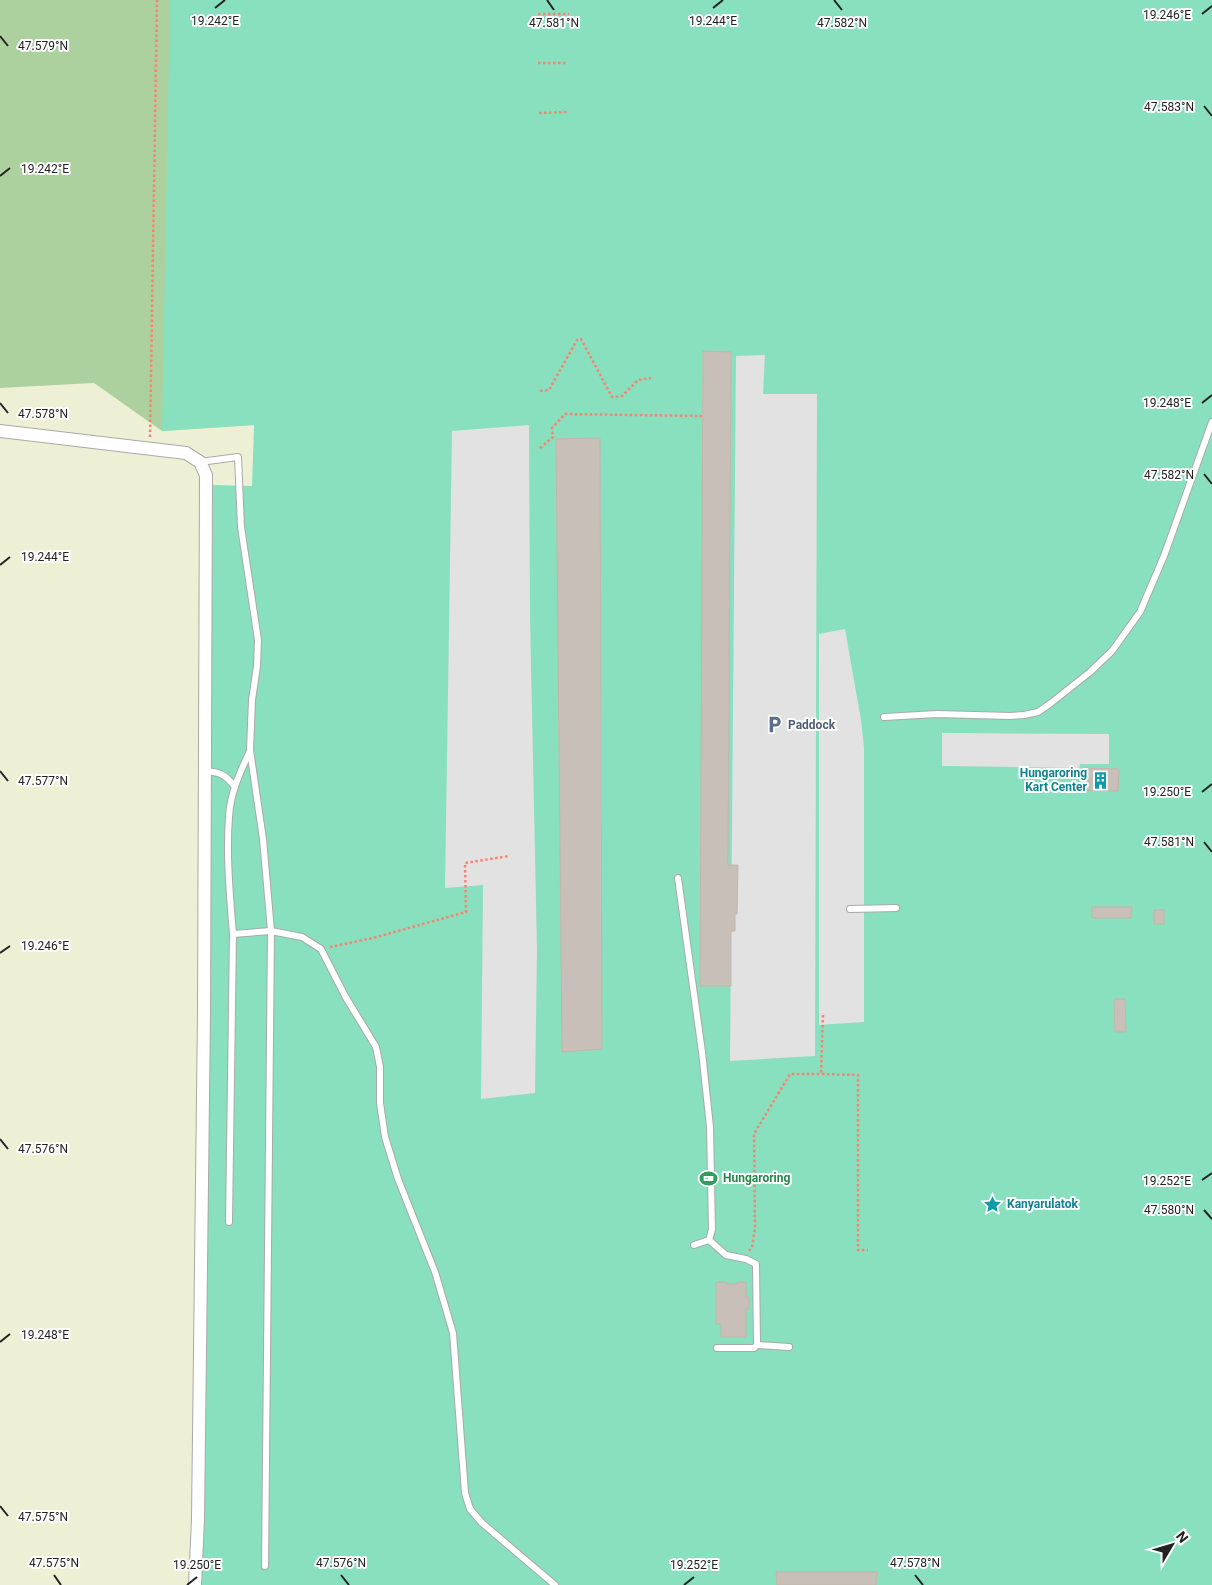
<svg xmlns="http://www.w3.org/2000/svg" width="1212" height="1585" viewBox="0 0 1212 1585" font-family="Roboto,sans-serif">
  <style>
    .farmland { fill: #eef0d5 }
    .forest { fill: #add19e }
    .pitch { fill: #88e0be }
    .parking { fill: #e2e2e2 }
    .building { fill: #c7bfb8; stroke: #c4b6ab }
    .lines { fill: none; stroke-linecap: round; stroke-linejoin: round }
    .lane-casing { stroke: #a9a9a9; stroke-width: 8 }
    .street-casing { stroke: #a9a9a9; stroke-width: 14 }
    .path { stroke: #fa8072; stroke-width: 2.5; stroke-dasharray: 2.5 2.5; stroke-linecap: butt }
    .lane { stroke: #fff; stroke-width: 6 }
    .street { stroke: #fff; stroke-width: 12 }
    .ticks { fill: none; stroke: #222; stroke-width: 2 }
    .labels { text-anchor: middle; stroke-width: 4; stroke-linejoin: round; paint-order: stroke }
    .service-label { font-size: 12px; font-weight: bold; fill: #4e5e75; stroke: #fff; text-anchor: start }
    .culture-label { font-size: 12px; font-weight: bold; fill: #0d838f; stroke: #fff; text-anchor: end }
    .leisure-label { font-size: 12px; font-weight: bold; fill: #27864d; stroke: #fff; text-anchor: start }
    .ticks-label { font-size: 12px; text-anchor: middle; fill: #222; stroke: #fff; stroke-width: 4; stroke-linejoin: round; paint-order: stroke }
  </style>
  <rect width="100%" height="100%" fill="#f2efe9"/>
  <polygon class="farmland" points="94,383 163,431 254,425 252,486 213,486 202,1585 0,1585 0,388"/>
  <polygon class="forest" points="0,0 519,0 254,425 162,431 94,383 0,388"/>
  <polygon class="pitch" points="170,0 1212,0 1212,1585 202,1585 213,485 252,486 254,425 162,431"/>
  <g class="parking">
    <polygon points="765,355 763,394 817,394 815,1056 730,1061 736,356"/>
    <polygon points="529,425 530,617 537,950 535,1093 481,1099 483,885 445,888 452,431"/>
    <polygon points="845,629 861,720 864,748 864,1022 819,1025 819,634"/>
    <polygon points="942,733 1109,734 1109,764 1080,764 1079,768 942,766"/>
  </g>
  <g class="building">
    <polygon points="703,351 731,352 728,865 738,865 737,914 735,914 735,931 731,931 731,986 700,986"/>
    <polygon points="600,438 602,1049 562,1052 556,439"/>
    <polygon points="1083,768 1119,769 1118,791 1083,790"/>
    <polygon points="1092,907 1132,907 1131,918 1092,918"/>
    <rect x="1154" y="910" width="10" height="14"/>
    <polygon points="1114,999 1125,999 1126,1032 1115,1032"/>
    <polygon points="716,1282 726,1282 726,1284 737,1284 737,1282 746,1282 746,1297 749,1297 749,1309 746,1309 746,1337 721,1337 721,1324 716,1324"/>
    <polygon points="776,1572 877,1572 876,1585 777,1585"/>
  </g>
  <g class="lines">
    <defs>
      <g id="lane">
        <polyline points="200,462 238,457 241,527 258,640 257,666 252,700 250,750 263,839 271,931 265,1566"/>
        <polyline points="884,717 937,714 1010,716 1024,715 1038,712 1051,703 1090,672 1112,651 1140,612 1164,556 1212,422"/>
        <path d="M204,771C220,772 225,774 235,787"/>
        <polyline points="678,878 702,1052 710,1127 712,1230 709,1240 694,1245"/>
        <polyline points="850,909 896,908"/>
        <polyline points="233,934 271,931 302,937 321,949 345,996 376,1047 380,1067 380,1103 385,1137 398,1179 435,1272 453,1333 465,1493 470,1509 482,1523 555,1585"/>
        <path d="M229,1222L233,934C230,897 226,855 229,817C230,794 240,772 250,751"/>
        <polyline points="709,1240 726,1255 746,1259 756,1264 757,1345 754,1348 717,1348"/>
        <polyline points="757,1345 789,1347"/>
      </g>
      <polyline id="street" points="0,431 186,453 200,462 206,475 204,1012 198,1519 195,1585"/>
    </defs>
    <use href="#lane" class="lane-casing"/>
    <use href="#street" class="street-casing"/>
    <g class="path">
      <polyline points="538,14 569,14"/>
      <polyline points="538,63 568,63"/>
      <polyline points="539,113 567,112"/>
      <polyline points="540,391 549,390 577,340 581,339 612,397 622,396 638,380 651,378"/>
      <polyline points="150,437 157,0"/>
      <polyline points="540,448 553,437 552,428 565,414 703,416"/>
      <polyline points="330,947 373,938 466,912 465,863 509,856"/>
      <polyline points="823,1015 821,1074 858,1075 858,1250 868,1250"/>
      <polyline points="749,1251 752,1247 755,1228 754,1134 790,1074 821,1074"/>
    </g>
    <use href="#lane" class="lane"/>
    <use href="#street" class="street"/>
  </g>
  <path class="ticks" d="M547,0L554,10M834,0L842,10M215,8L225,0M713,8L723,0M1202,14L1212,6M0,36L8,46M1204,106L1212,116M0,176L10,168M0,403L8,413M1202,403L1212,395M1204,474L1212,484M0,565L10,557M0,771L8,781M1202,792L1212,784M1204,842L1212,852M0,953L10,946M0,1139L8,1149M1202,1180L1212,1173M1204,1210L1212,1219M0,1342L10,1334M0,1506L8,1516M54,1575L61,1585M341,1575L349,1585M915,1575L923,1585M187,1585L197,1577M684,1585L694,1577"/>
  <defs>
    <symbol id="parking-bare" viewBox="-9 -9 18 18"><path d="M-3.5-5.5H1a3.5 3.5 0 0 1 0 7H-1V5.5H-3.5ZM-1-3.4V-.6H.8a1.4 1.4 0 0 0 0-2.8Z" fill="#5c6f8a" stroke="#fff" stroke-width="2.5" paint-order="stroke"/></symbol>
    <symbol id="building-bare" viewBox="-9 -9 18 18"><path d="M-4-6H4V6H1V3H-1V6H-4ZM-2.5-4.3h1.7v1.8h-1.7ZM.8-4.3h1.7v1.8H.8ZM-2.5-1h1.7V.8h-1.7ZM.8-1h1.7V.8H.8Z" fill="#0f9aa8" stroke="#fff" stroke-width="2.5" paint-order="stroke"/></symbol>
    <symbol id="stadium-bare" viewBox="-9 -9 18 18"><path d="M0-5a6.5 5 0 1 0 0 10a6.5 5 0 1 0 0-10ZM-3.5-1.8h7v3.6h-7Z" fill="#2e9e5b" stroke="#fff" stroke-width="2.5" paint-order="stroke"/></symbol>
    <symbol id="sight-bare" viewBox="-9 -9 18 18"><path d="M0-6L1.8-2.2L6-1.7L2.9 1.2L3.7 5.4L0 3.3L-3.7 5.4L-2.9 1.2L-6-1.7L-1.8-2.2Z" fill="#0f9aa8" stroke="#fff" stroke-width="2.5" paint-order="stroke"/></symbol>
  </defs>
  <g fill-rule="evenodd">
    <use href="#parking-bare" x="762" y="712" width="25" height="25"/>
    <use href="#building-bare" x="1088" y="768" width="25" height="25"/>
    <use href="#stadium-bare" x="696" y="1166" width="25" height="25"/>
    <use href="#sight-bare" x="980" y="1192" width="25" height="25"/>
  </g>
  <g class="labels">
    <g class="service-label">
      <text x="788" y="729">Paddock</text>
    </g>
    <g class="culture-label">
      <text x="1087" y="777">Hungaroring<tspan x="1087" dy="14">Kart Center</tspan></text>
      <text x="1007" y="1208" text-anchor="start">Kanyarulatok</text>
    </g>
    <g class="leisure-label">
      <text x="723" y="1182">Hungaroring</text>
    </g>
  </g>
  <g class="ticks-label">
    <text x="1167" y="19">19.246°E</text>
    <text x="215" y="25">19.242°E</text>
    <text x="713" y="25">19.244°E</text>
    <text x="554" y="27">47.581°N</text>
    <text x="842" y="27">47.582°N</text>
    <text x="43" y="50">47.579°N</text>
    <text x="1169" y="111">47.583°N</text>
    <text x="45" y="173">19.242°E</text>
    <text x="1167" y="407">19.248°E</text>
    <text x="43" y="418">47.578°N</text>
    <text x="1169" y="479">47.582°N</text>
    <text x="45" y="561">19.244°E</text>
    <text x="43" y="785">47.577°N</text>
    <text x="1167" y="796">19.250°E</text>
    <text x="1169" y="846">47.581°N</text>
    <text x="45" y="950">19.246°E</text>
    <text x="43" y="1153">47.576°N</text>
    <text x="1167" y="1185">19.252°E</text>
    <text x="1169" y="1214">47.580°N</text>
    <text x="45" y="1339">19.248°E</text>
    <text x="43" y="1521">47.575°N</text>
    <text x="54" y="1567">47.575°N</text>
    <text x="341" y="1567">47.576°N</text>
    <text x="915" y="1567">47.578°N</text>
    <text x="197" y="1569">19.250°E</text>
    <text x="694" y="1569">19.252°E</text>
  </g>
  <g transform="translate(1172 1545) rotate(52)" stroke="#ffffff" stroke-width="4" paint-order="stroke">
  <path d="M0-4L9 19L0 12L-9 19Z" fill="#222222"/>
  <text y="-8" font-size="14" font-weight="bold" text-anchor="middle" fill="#222222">N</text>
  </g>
</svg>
